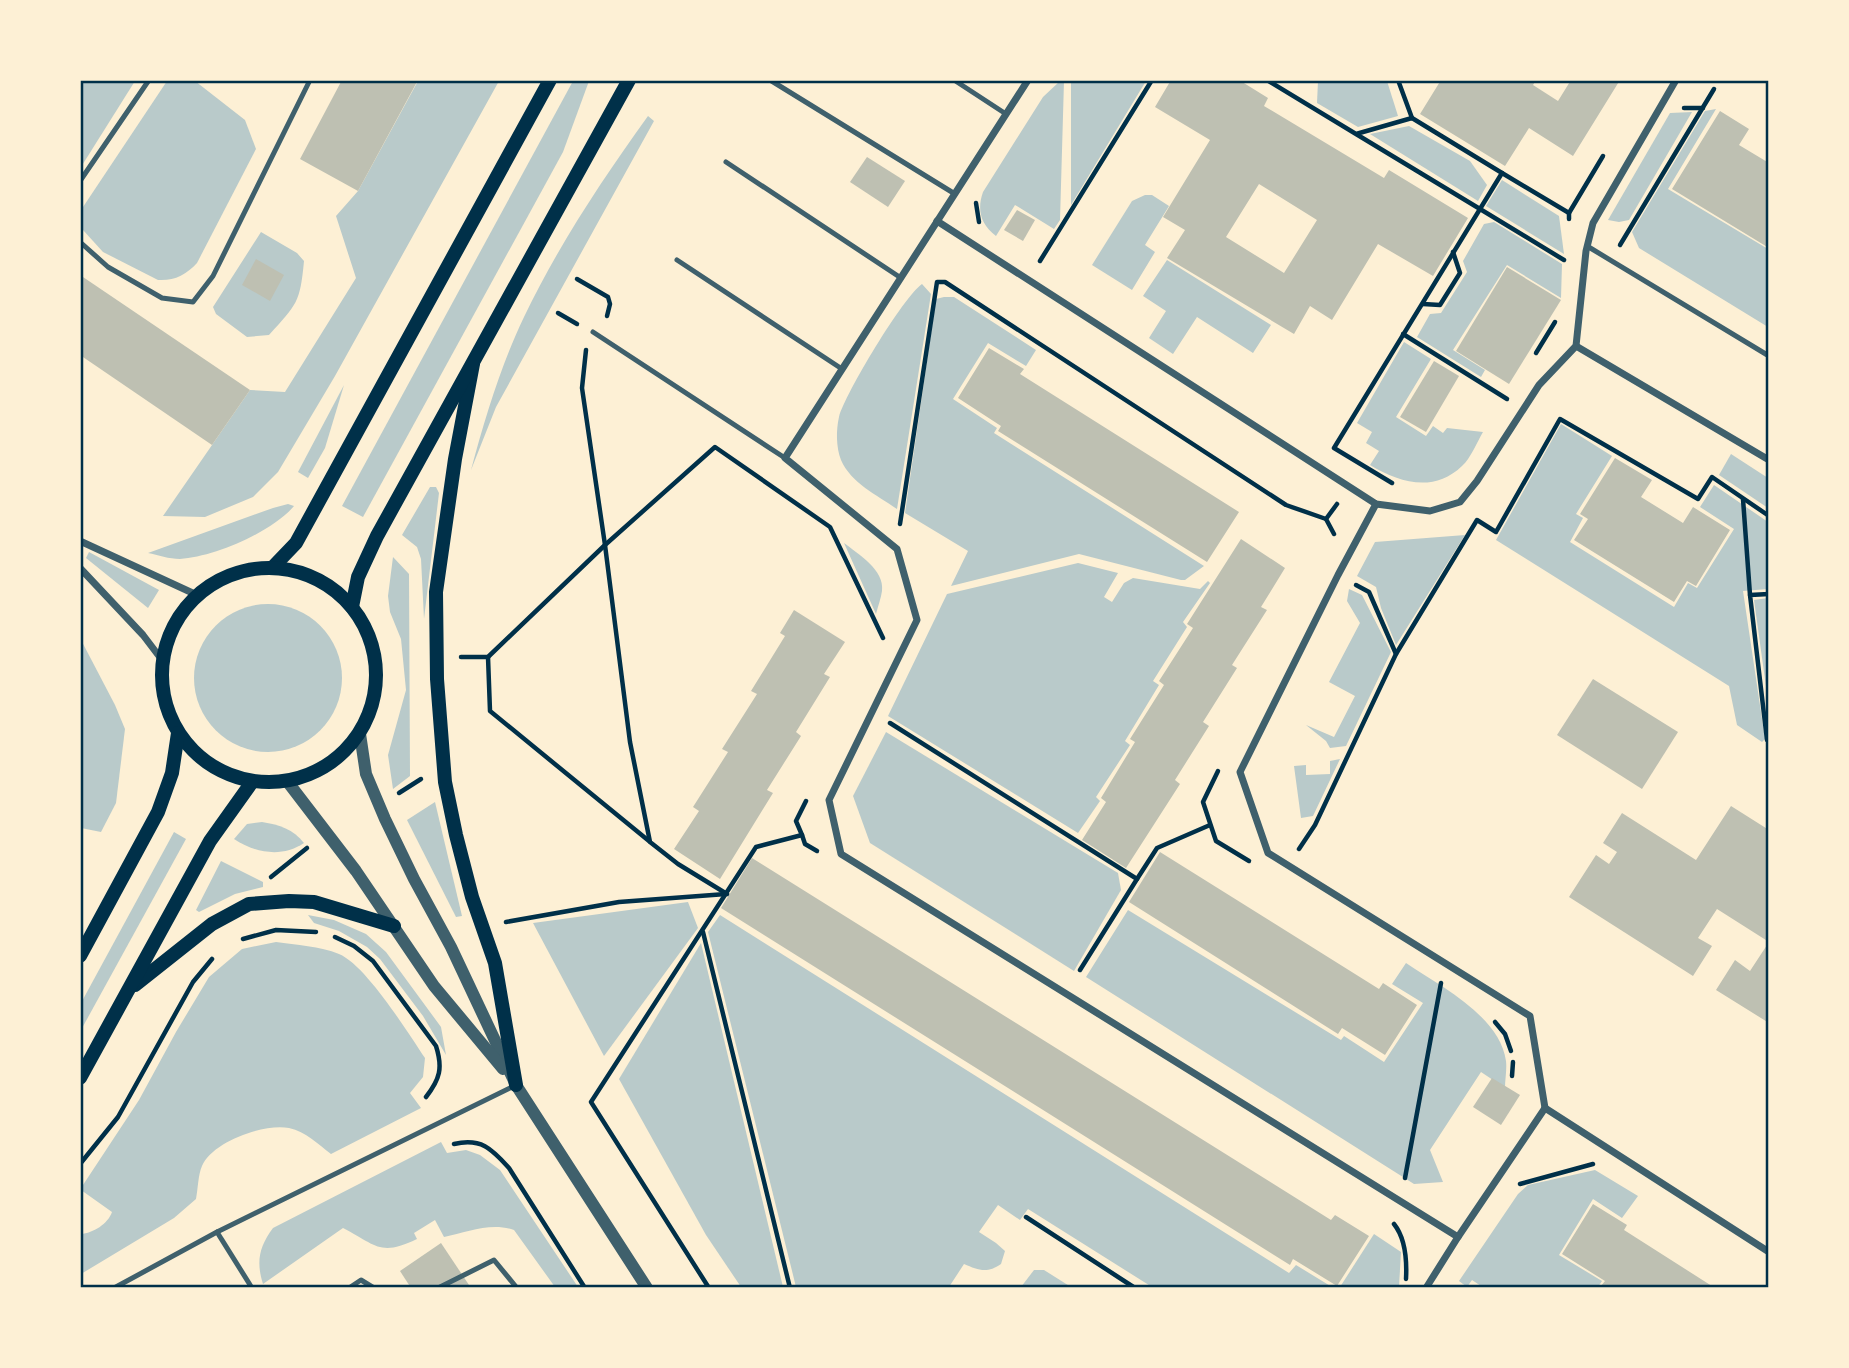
<svg xmlns="http://www.w3.org/2000/svg" width="1849" height="1368" viewBox="0 0 1849 1368" font-family="Arial,sans-serif">
  <style>
    .green { fill: #b9caca }
    .building { fill: #bec0b2; fill-rule: evenodd }
    .lines { fill: none; stroke-linecap: round; stroke-linejoin: round }
    .path { stroke: #003049; stroke-width: 4.5 }
    .service { stroke: #3f606c; stroke-width: 5 }
    .minor { stroke: #3f606c; stroke-width: 7 }
    .tertiary { stroke: #3f606c; stroke-width: 12 }
    .secondary { stroke: #003049; stroke-width: 14 }
    .neatline { fill: none; stroke: #003049; stroke-width: 2.5 }
  </style>
  <rect width="100%" height="100%" fill="#fdf0d5"/>
  <g class="green">
    <polygon points="81,80 135,81 81,167 80,81"/>
    <path d="M167,81H195L245,120L256,149L197,263C186,275 174,281 158,280L103,252L83,230V207Z"/>
    <polygon points="418,81 499,81 335,376 278,472 253,497 205,517 163,516 250,390 285,392 356,278 336,216 358,191"/>
    <polygon points="573,81 589,81 563,152 363,517 342,506"/>
    <path d="M1060,81H1064L1060,220L1054,229L1015,205L996,236C980,224 977,209 983,192L1043,97Z"/>
    <polygon points="1071,81 1146,81 1071,205"/>
    <polygon points="1318,81 1387,81 1398,116 1358,127 1317,103"/>
    <polygon points="1716,109 1668,189 1768,249 1768,327 1639,248 1632,232 1705,111"/>
    <polygon points="1692,112 1629,220 1619,222 1608,220 1670,113"/>
    <path d="M648,116L654,121L496,407L471,470C485,418 501,365 524,317C558,246 602,180 648,116Z"/>
    <polygon points="1409,126 1470,161 1487,185 1478,201 1370,134"/>
    <polygon points="1502,180 1559,216 1564,254 1486,206"/>
    <polygon points="1145,195 1152,195 1169,206 1145,245 1155,252 1132,290 1092,265 1132,201"/>
    <polygon points="1494,222 1562,264 1561,298 1507,265 1453,350 1485,370 1481,377 1417,337 1430,314 1441,313 1467,272 1463,261 1484,224"/>
    <path d="M261,232L297,253L304,261C300,303 297,304 269,335L247,337L216,314L213,307Z"/>
    <polygon points="1167,260 1271,325 1253,353 1197,317 1173,354 1149,338 1166,311 1143,296"/>
    <path d="M922,284L931,294L897,509C877,495 851,483 841,460C836,447 836,430 839,417C845,394 903,297 922,284Z"/>
    <polygon points="944,297 954,297 1036,350 1026,366 988,343 953,399 997,428 994,433 1204,566 1185,580 1181,580 1079,554 951,586 968,551 905,513 936,299"/>
    <path d="M1404,342L1431,359L1396,417L1426,436L1433,426L1443,433L1447,428L1483,432C1477,442 1471,458 1462,466C1434,493 1400,483 1370,465L1379,451L1366,443L1372,432L1357,423Z"/>
    <polygon points="344,385 325,448 308,478 298,472"/>
    <polygon points="1561,424 1612,456 1576,514 1583,518 1570,542 1674,607 1688,583 1697,588 1734,529 1700,507 1714,485 1768,522 1768,589 1743,591 1765,739 1762,742 1737,725 1729,686 1496,540"/>
    <polygon points="1731,454 1768,478 1768,508 1719,475"/>
    <polygon points="430,487 436,487 439,493 424,619 421,559 417,547 402,535"/>
    <path d="M288,504L294,506C272,532 214,557 180,559C169,559 158,555 148,553L273,508Z"/>
    <polygon points="1465,535 1396,645 1381,608 1376,587 1357,576 1375,542"/>
    <path d="M844,543C858,554 885,570 882,591C881,598 878,606 876,614Z"/>
    <polygon points="89,552 159,590 148,608 86,558"/>
    <polygon points="393,557 409,574 410,776 393,789 388,755 406,690 401,639 390,612 388,596"/>
    <polygon points="1078,563 1118,573 1104,597 1112,602 1124,583 1133,578 1200,589 1208,581 1210,583 1183,622 1187,627 1153,681 1159,685 1125,741 1130,745 1096,797 1100,801 1078,833 888,716 947,594"/>
    <polygon points="1349,589 1362,595 1391,652 1346,746 1330,748 1326,741 1306,725 1334,737 1355,696 1329,682 1360,623 1347,601"/>
    <polygon points="1768,598 1769,598 1768,701 1754,600"/>
    <circle cx="268" cy="678" r="74"/>
    <polygon points="80,638 115,705 125,729 116,803 101,832 81,828"/>
    <polygon points="886,732 1118,873 1121,890 1074,971 870,843 853,796"/>
    <polygon points="1340,759 1313,816 1301,818 1294,766 1306,765 1306,775 1330,774 1330,761"/>
    <polygon points="435,802 462,916 456,917 407,820"/>
    <path d="M262,822C280,825 293,829 304,843C282,858 255,853 234,839L247,824Z"/>
    <polygon points="174,832 186,839 81,1030 81,1003"/>
    <polygon points="221,861 263,882 263,887 235,894 199,912 196,910"/>
    <polygon points="688,902 698,928 604,1056 533,923"/>
    <path d="M1128,910L1341,1040L1344,1036L1384,1062L1423,1003L1392,984L1406,963C1440,986 1500,1016 1506,1061C1507,1069 1505,1080 1505,1088L1481,1072L1430,1150L1443,1182L1414,1184L1086,977Z"/>
    <polygon points="308,915 334,920 366,934 386,952 441,1027 446,1055 423,1016 380,959 367,947 339,931 314,923"/>
    <path d="M720,915L1289,1273L1296,1265L1332,1287H1152L1028,1209L1020,1220L998,1205L979,1232L996,1243L1005,1251L1001,1264C987,1274 978,1270 964,1264L949,1287H796L708,932Z"/>
    <path d="M276,942C296,945 320,946 339,954C366,965 408,1033 425,1058L423,1077L410,1093L421,1108L331,1154C318,1144 306,1132 289,1128C264,1123 212,1142 202,1166C198,1175 198,1189 196,1199L174,1218L81,1274V1234C93,1233 108,1224 112,1212L81,1190V1188L139,1100L176,1032L209,977L242,949Z"/>
    <polygon points="701,943 783,1287 741,1287 706,1235 619,1079"/>
    <path d="M441,1142L447,1153L466,1150L480,1155L500,1170L578,1287H555L514,1230C491,1222 467,1232 444,1237L435,1220L414,1233L417,1239C380,1257 376,1245 343,1228L263,1284C256,1262 259,1247 273,1228Z"/>
    <polygon points="1595,1170 1638,1196 1622,1218 1593,1199 1559,1255 1602,1281 1598,1287 1484,1288 1472,1280 1467,1287 1459,1281 1518,1194 1528,1185"/>
    <polygon points="1374,1234 1401,1252 1399,1287 1340,1287"/>
    <polygon points="1034,1270 1044,1270 1071,1287 1021,1287"/>
  </g>
  <g class="building">
    <polygon points="342,80 418,80 358,191 300,159"/>
    <path d="M1171,80H1239L1268,98L1264,106L1384,178L1389,170L1468,218L1433,276L1378,244L1332,320L1310,306L1294,334L1167,258L1185,230L1163,217L1210,140L1155,107ZM1259,184L1317,220L1284,273L1226,237Z"/>
    <polygon points="1441,80 1536,80 1533,85 1558,101 1571,80 1620,80 1573,156 1529,128 1505,166 1420,114"/>
    <polygon points="1720,111 1749,129 1739,145 1769,163 1769,248 1672,189"/>
    <polygon points="867,157 905,181 888,207 850,182"/>
    <polygon points="1017,210 1035,220 1023,241 1004,230"/>
    <polygon points="256,259 284,275 270,301 242,285"/>
    <polygon points="1507,267 1561,300 1509,384 1456,351"/>
    <polygon points="80,275 250,390 212,445 80,355"/>
    <polygon points="989,348 1024,369 1020,374 1239,512 1207,562 998,431 1001,426 958,398"/>
    <polygon points="1434,361 1459,376 1426,432 1400,417"/>
    <polygon points="1615,458 1652,480 1641,497 1683,523 1693,507 1730,530 1696,586 1687,581 1674,602 1574,540 1588,519 1580,514"/>
    <polygon points="1241,539 1285,568 1261,607 1267,610 1232,665 1237,668 1203,722 1209,726 1175,780 1180,784 1126,868 1082,840 1106,802 1101,798 1135,742 1130,739 1164,685 1159,681 1193,628 1187,624"/>
    <polygon points="794,610 845,642 824,674 830,677 796,732 801,736 767,790 773,793 720,879 674,849 699,811 693,807 728,752 722,749 757,694 751,691 785,636 780,633"/>
    <polygon points="1593,679 1678,732 1642,789 1557,735"/>
    <polygon points="1731,806 1769,830 1769,942 1717,909 1698,938 1712,946 1693,976 1569,897 1596,855 1609,864 1617,852 1603,843 1622,813 1696,860"/>
    <polygon points="1160,852 1379,989 1383,983 1417,1005 1385,1055 1342,1028 1338,1034 1129,902"/>
    <polygon points="752,858 1331,1220 1335,1215 1369,1236 1337,1286 1293,1259 1290,1265 721,908"/>
    <polygon points="1769,942 1769,1023 1716,990 1735,960 1750,971"/>
    <polygon points="1492,1078 1520,1095 1501,1125 1473,1107"/>
    <polygon points="1593,1204 1627,1225 1624,1230 1715,1288 1601,1286 1605,1281 1562,1254"/>
    <polygon points="441,1243 471,1288 411,1288 400,1271"/>
  </g>
  <g class="lines">
    <g class="path">
      <polyline points="1267,80 1356,134 1412,118 1502,173 1480,209 1356,134"/>
      <polyline points="1398,80 1412,118"/>
      <polyline points="1684,108 1703,108"/>
      <polyline points="1502,173 1569,213"/>
      <polyline points="976,203 979,222"/>
      <polyline points="1569,219 1569,213 1603,156"/>
      <polyline points="1620,245 1714,89"/>
      <polyline points="1040,261 1152,80"/>
      <polyline points="577,279 608,297 610,304 607,316"/>
      <polyline points="1423,304 1440,305 1460,273 1453,252"/>
      <polyline points="558,313 577,324"/>
      <polyline points="1403,334 1507,399"/>
      <polyline points="586,350 582,388 605,545 630,742 650,842 678,864 727,894"/>
      <polyline points="1536,353 1555,322"/>
      <polyline points="1392,483 1334,448 1480,209 1564,260"/>
      <polyline points="1743,499 1750,595"/>
      <polyline points="900,524 937,282 945,282 1286,505 1326,519"/>
      <polyline points="1334,534 1326,519 1337,504"/>
      <polyline points="1356,585 1369,592 1396,654"/>
      <polyline points="461,657 488,657 605,545 715,447 830,527 883,638"/>
      <polyline points="488,657 490,711 649,841"/>
      <polyline points="890,723 1137,879 1080,970"/>
      <polyline points="1767,740 1750,595 1769,594"/>
      <polyline points="1218,771 1203,802 1216,841 1249,861"/>
      <polyline points="399,793 421,779"/>
      <polyline points="802,835 805,844 817,851"/>
      <polyline points="1299,849 1315,825 1396,654 1477,520 1496,532 1560,419 1698,499 1712,477 1769,516"/>
      <polyline points="271,877 307,848"/>
      <polyline points="1137,879 1157,848 1210,825"/>
      <polyline points="506,922 619,902 726,894"/>
      <polyline points="703,932 790,1288"/>
      <path d="M335,937L354,946L373,961L436,1046C443,1068 440,1079 426,1097"/>
      <polyline points="243,939 276,930 316,932"/>
      <polyline points="1495,1022 1505,1034 1511,1051"/>
      <polyline points="1512,1076 1513,1062"/>
      <path d="M454,1144C481,1138 491,1148 509,1168L585,1288"/>
      <polyline points="80,1164 118,1117 193,982 212,959"/>
      <polyline points="1405,1178 1441,983"/>
      <polyline points="1520,1184 1593,1164"/>
      <polyline points="1026,1217 1135,1288"/>
      <path d="M1394,1224C1406,1239 1407,1260 1406,1279"/>
      <polyline points="709,1288 591,1102 756,847 802,835 796,821 806,801"/>
    </g>
    <g class="service">
      <polyline points="770,80 955,194"/>
      <polyline points="954,80 1006,114"/>
      <polyline points="726,162 901,278"/>
      <polyline points="80,181 149,80"/>
      <polyline points="80,242 108,267 162,298 193,302 213,276 310,80"/>
      <polyline points="1587,246 1769,356"/>
      <polyline points="677,260 842,369"/>
      <polyline points="593,332 785,458"/>
      <polyline points="217,1232 252,1288"/>
      <polyline points="114,1288 217,1232 516,1085"/>
      <polyline points="349,1288 361,1280 374,1288"/>
      <polyline points="438,1288 494,1260 517,1288"/>
    </g>
    <g class="minor">
      <polyline points="1028,80 785,458 897,549 917,620 829,800 841,854 1458,1237"/>
      <polyline points="937,221 1376,504 1430,511 1460,502 1477,481 1539,385 1576,346 1586,251 1593,223 1676,80"/>
      <polyline points="1576,346 1769,460"/>
      <polyline points="1376,504 1338,575 1240,772 1268,853 1530,1016 1545,1108"/>
      <polyline points="80,541 197,595"/>
      <polyline points="80,568 143,635 162,660"/>
      <polyline points="1545,1108 1769,1252"/>
      <polyline points="1426,1288 1458,1237 1545,1108"/>
    </g>
    <g class="tertiary">
      <polyline points="360,734 366,774 385,819 414,879 451,947 516,1085 647,1288"/>
      <polyline points="287,781 356,871 434,986 503,1069"/>
    </g>
    <g class="secondary">
      <polyline points="473,364 455,459 436,592 437,679 445,782 456,835 472,897 495,963 516,1085"/>
      <polyline points="273,567 296,543 550,80"/>
      <circle cx="269" cy="675" r="107"/>
      <polyline points="352,607 358,577 377,536 629,80"/>
      <polyline points="80,956 158,812 172,773 178,733"/>
      <polyline points="135,985 212,924 249,904 289,901 314,902 394,926"/>
      <polyline points="80,1078 210,841 252,782"/>
    </g>
  </g>
  <rect width="1849" height="1368" fill="none" stroke="#fdf0d5" stroke-width="164"/>
  <rect x="82" y="82" width="1685" height="1204" class="neatline"/>
</svg>
